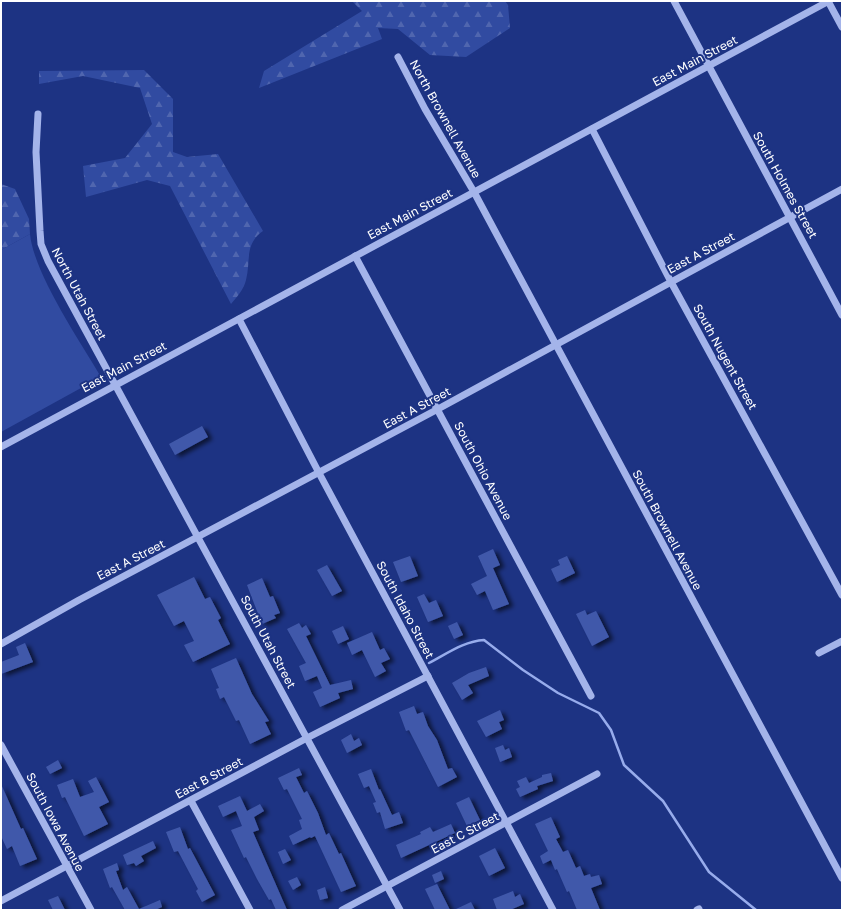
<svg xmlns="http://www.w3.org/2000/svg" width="843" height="911" viewBox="0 0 843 911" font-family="'Golos Text',sans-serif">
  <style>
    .grass { fill: #314ba1 }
    .forest { fill: url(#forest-firs) }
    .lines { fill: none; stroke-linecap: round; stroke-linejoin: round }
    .stream { stroke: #97acec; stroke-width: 2.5 }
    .building { fill: #4159aa; filter: url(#shadow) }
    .minor { stroke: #a4b4ea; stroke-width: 7 }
    .labels { text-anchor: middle; stroke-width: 4; stroke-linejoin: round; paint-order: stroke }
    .street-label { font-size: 12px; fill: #fff; stroke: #1d3383 }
  </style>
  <defs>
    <pattern id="forest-firs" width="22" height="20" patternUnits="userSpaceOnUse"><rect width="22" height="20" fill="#314ba1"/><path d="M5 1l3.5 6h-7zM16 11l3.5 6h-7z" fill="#5066af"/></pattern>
    <filter id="shadow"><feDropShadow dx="4.5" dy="2.5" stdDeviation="2" flood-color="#0009"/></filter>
  </defs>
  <rect width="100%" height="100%" fill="#1d3383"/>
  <path class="grass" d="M30,234C34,274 80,341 101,377L1,432V250Z"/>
  <g class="forest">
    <polygon points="352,1 505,1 508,5 510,28 466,57 430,55 398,29 378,28 382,39 259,88 264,71 362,11"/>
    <path d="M144,70L173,99V152L187,157L218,154L263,231C244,244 251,261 246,280C244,289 237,297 231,304L170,186L147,180L86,197L83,166L125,158L152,124L140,88L83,76L39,84V71Z"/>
    <polygon points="1,184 15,189 29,219 30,234 1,250"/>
  </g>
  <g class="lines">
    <path class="stream" d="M429,663C445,655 464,641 484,640L523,670L558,693L599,713L611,730L624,765L663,801L709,872L756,910"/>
  </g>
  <g class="building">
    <polygon points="202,426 208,437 175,455 169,444"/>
    <polygon points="493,549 500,565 493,568 509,604 493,610 485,591 477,595 471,584 487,576 478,556"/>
    <polygon points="410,556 418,576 401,582 393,562"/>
    <polygon points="567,556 575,573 557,582 551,569 560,565 558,560"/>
    <polygon points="327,565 342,591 332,596 317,570"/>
    <polygon points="194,577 205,599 210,597 221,618 218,620 230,644 193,662 184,645 194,641 184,621 174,626 157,595"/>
    <polygon points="262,578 270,597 273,596 280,613 274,615 276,618 262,624 247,585"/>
    <polygon points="424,594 429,603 436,600 443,616 428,622 417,597"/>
    <polygon points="585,610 587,615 596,611 609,637 592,646 576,614"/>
    <polygon points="457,622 463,635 454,639 448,626"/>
    <polygon points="299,623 302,628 306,625 311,634 306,636 330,685 351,680 353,689 338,693 340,698 320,707 313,692 322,688 317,676 305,681 299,666 306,663 287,629"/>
    <polygon points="343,626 349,639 338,644 332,631"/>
    <polygon points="372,632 380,650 384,648 390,659 381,663 386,671 375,677 362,650 352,655 347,643"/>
    <polygon points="25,643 33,662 1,674 1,662 19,655 16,647"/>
    <polygon points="236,658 252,694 269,721 265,722 271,734 250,744 239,720 236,721 224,697 220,699 216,689 219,688 211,669"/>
    <polygon points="486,667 489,676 468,685 473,693 462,700 452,683 469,673"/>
    <polygon points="414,706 417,714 423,712 428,726 437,740 448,769 452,768 457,777 438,787 409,730 406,731 399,712"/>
    <polygon points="500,710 504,720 499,722 502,729 486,737 477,721"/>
    <polygon points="351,734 354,741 359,738 362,745 347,753 341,740"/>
    <polygon points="503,745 505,750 509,748 512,757 500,762 495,748"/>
    <polygon points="58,760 62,768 50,774 46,767"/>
    <polygon points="299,768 302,775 296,777 304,793 307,791 318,813 326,835 329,833 339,854 341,853 356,886 341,892 315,836 311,838 310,837 293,845 289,836 302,829 299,820 302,819 287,789 284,790 278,778"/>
    <polygon points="371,769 379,790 380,789 392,815 399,812 403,823 385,829 380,812 377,813 373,803 376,802 369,786 364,788 358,774"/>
    <polygon points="551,773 553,781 537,786 538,789 520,797 516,789 520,787 517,781 526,777 529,783 542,777 542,775"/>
    <polygon points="96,777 109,802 99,807 108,824 84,836 65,797 62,798 57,785 73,779 80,797 94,792 88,781"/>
    <polygon points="1,784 21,829 23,828 37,859 20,866 12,846 7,849 1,836"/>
    <polygon points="240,796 247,811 260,804 264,811 254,817 259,830 253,832 287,910 276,910 271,899 269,900 257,879 246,857 244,858 231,830 242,826 236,811 223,817 218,806"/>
    <polygon points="469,797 480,820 467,826 456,803"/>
    <polygon points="551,817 560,837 556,839 563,852 568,850 576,868 580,866 584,876 590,874 591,877 599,875 602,884 591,888 600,910 577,910 569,891 567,892 557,869 555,870 551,860 543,864 540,856 548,851 535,824"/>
    <polygon points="451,824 455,833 401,858 396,845 421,834 420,832 430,827 433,832"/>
    <polygon points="180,827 188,849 190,848 215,895 202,902 196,891 198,889 178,851 174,852 166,832"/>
    <polygon points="153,841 156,848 141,856 144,861 136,866 134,863 127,865 123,855"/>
    <polygon points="495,848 505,868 489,876 479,856"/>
    <polygon points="285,849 291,860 283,864 278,852"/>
    <polygon points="117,863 119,870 116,871 123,890 127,887 139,909 160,900 162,907 155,910 125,910 112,887 110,888 103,869"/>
    <polygon points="441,871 444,879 435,883 432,875"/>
    <polygon points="297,877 301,885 293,890 288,881"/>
    <polygon points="437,884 450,910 435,910 425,889"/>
    <polygon points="325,887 328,898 320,900 317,890"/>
    <polygon points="513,891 515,897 520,894 524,904 510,910 497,910 493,899"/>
    <polygon points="58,896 65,910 53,910 48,900"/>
    <polygon points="471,902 475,910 454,910"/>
  </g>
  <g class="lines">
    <g class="minor">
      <polyline points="674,1 842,315"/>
      <polyline points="828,1 842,27"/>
      <polyline points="398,57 425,109 474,192 842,878"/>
      <polyline points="38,114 36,152 40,231 41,244 48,261 400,910"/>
      <polyline points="592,129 671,282 842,595"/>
      <polyline points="355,256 591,696"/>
      <polyline points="239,319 319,473 553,910"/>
      <polyline points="1,447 829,1"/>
      <polyline points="1,644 79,600 438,409 842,189"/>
      <polyline points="819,653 842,641"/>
      <polyline points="1,745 91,910"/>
      <polyline points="191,801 250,910"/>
      <polyline points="1,901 307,738 428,676"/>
      <polyline points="342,910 597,774"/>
      <polyline points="697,910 699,909"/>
    </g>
  </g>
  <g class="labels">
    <g class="street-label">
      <text transform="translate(695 61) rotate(-28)" y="4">East Main Street</text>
      <text transform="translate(445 119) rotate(61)" y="4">North Brownell Avenue</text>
      <text transform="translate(785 185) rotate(61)" y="4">South Holmes Street</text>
      <text transform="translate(410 214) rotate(-28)" y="4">East Main Street</text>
      <text transform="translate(701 253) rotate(-28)" y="4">East A Street</text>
      <text transform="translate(79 294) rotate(62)" y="4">North Utah Street</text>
      <text transform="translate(725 357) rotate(61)" y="4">South Nugent Street</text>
      <text transform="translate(124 367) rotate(-28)" y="4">East Main Street</text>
      <text transform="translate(417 408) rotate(-28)" y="4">East A Street</text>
      <text transform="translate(483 471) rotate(62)" y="4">South Ohio Avenue</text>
      <text transform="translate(667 530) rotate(62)" y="4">South Brownell Avenue</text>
      <text transform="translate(131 560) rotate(-27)" y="4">East A Street</text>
      <text transform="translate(405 610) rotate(62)" y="4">South Idaho Street</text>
      <text transform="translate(268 642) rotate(62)" y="4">South Utah Street</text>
      <text transform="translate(209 778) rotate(-28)" y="4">East B Street</text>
      <text transform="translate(55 822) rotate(62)" y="4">South Iowa Avenue</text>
      <text transform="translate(465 833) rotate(-28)" y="4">East C Street</text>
    </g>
  </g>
  <rect width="843" height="911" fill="none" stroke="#ffffff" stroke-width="4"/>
</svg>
